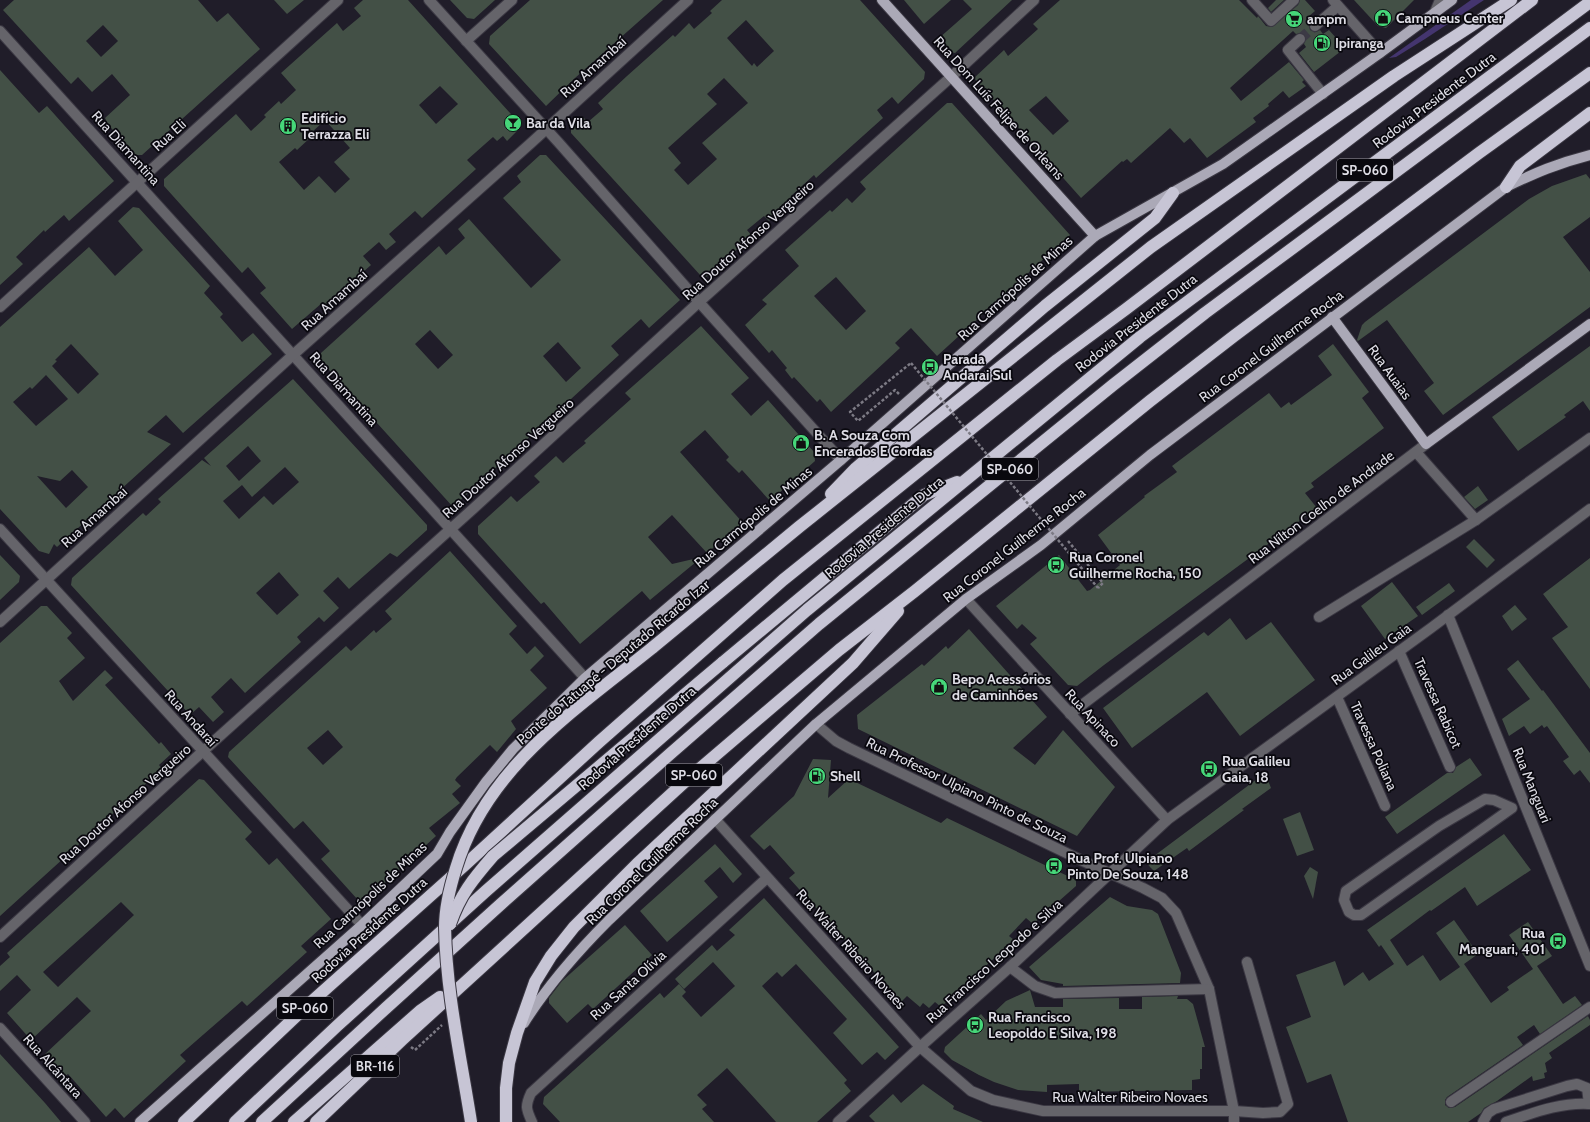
<svg xmlns="http://www.w3.org/2000/svg" width="1590" height="1122" viewBox="0 0 1590 1122" font-family="Cabin,sans-serif">
  <style>
    .green { fill: #44356f }
    .building { fill: #435046; fill-rule: evenodd }
    .lines { fill: none; stroke-linecap: round; stroke-linejoin: round }
    .minor-tunnel { stroke: #3c3a45; stroke-width: 10; stroke-dasharray: 10 5; stroke-linecap: butt }
    .minor-casing { stroke: #3b3843; stroke-width: 12 }
    .major-casing { stroke: #3b3843; stroke-width: 12 }
    .highway-casing { stroke: #3b3843; stroke-width: 14 }
    .path { stroke: #7c7a84; stroke-width: 2.5; stroke-dasharray: 3 2; stroke-linecap: butt }
    .minor { stroke: #65646a; stroke-width: 10 }
    .major { stroke: #aba9b7; stroke-width: 10 }
    .highway { stroke: #c7c5d5; stroke-width: 12 }
    .highway-bridge-casing { stroke: #3b3843; stroke-width: 14; stroke-linecap: butt }
    .path-bridge { stroke: #7c7a84; stroke-width: 2.5; stroke-dasharray: 3 2; stroke-linecap: butt }
    .highway-bridge { stroke: #c7c5d5; stroke-width: 12 }
    .labels { text-anchor: middle; stroke-width: 3.5; stroke-linejoin: round; paint-order: stroke }
    .shield { fill: #09080e; stroke: #9e9da4; stroke-width: 1 }
    .shield-label { font-size: 13px; font-weight: bold; fill: #dedde5 }
    .poi-label { font-size: 14px; font-weight: bold; fill: #dedde5; stroke: #09080e; text-anchor: start }
    .street-label { font-size: 14px; fill: #dedde5; stroke: #09080e }
  </style>
  <rect width="100%" height="100%" fill="#201d29"/>
  <polygon class="green" points="1471,0 1484,0 1425,39 1396,57 1389,58"/>
  <g class="building">
    <path d="M14,0H198L217,22L228,13L260,49L142,155H135L105,121L106,120L105,118L130,95L112,74L92,92L78,77L71,84L3,10ZM103,25L118,41L101,57L86,41Z"/>
    <polygon points="274,0 304,0 287,14"/>
    <path d="M363,0H408L520,124L519,129L507,141L503,136L497,141L493,137L467,160L476,169L422,218L415,211L389,234L396,242L386,250L379,242L363,256L371,265L325,306L322,303L292,329L260,293L266,288L248,267L242,273L164,186V179L236,114L251,131L266,117L264,115L279,101L281,104L296,90L281,73L337,23L343,31L361,16L354,8ZM440,86L458,104L436,124L419,105ZM325,120L350,148L334,162L350,179L335,193L319,176L304,190L279,162L295,148L297,150L311,137L309,135Z"/>
    <polygon points="450,0 495,0 474,19 467,18"/>
    <polygon points="530,0 663,0 575,78 546,106 489,44 490,36"/>
    <path d="M722,0H860L925,72L924,79L898,104L892,97L877,110L883,118L816,178L814,175L791,196L793,199L769,221L764,216L747,230L752,236L706,277L701,276L643,212L571,133V128L583,117L588,122L603,109L598,103L627,76L673,35L675,37L689,23L694,29L712,13L710,11ZM746,20L774,51L757,67L754,63L752,66L727,38ZM724,78L748,103L702,143L717,159L688,185L674,170L681,163L668,148L717,104L707,94Z"/>
    <polygon points="904,0 951,0 924,24"/>
    <polygon points="963,0 1012,0 955,53 950,52 938,39 972,9"/>
    <path d="M1060,0H1239L1257,18L1258,16L1266,26L1272,27L1298,5L1300,0H1305L1315,11L1308,17L1311,21L1309,24L1310,30L1316,32L1320,30L1323,34L1329,30L1345,48L1314,72L1299,53L1306,47L1304,44L1306,37L1302,33L1296,34L1293,31L1230,88L1241,101L1289,62L1304,80L1302,82L1306,86L1289,98L1283,91L1268,104L1269,106L1253,118L1256,122L1207,158L1190,138L1184,143L1170,128L1131,163L1127,159L1123,162L1122,161L1081,198L974,78L1004,50L1008,56L1038,29L1033,24ZM1046,96L1069,121L1053,135L1029,110Z"/>
    <polygon points="1276,0 1284,0 1271,12 1268,8"/>
    <polygon points="1354,0 1414,0 1386,28 1378,26"/>
    <polygon points="0,70 39,113 47,106 114,181 69,221 64,215 45,232 44,230 16,257 23,264 0,285"/>
    <path d="M947,103H952L1070,235L937,356L911,328L895,343L900,348L831,412L820,399L817,402L794,377L792,379L785,370L787,368L772,350L769,353L745,325L767,304L762,300L799,266L785,250L830,210L832,212L847,198L852,203L866,189L860,182ZM836,277L866,311L846,330L814,296Z"/>
    <path d="M540,155H546L680,300L649,328L641,319L611,346L619,355L453,507L320,360L321,353L439,246L446,255L465,238L458,229L469,219L531,288L561,260L503,198L521,182L517,176ZM430,330L453,355L438,369L415,344ZM558,342L581,368L566,382L543,356Z"/>
    <polygon points="1586,174 1590,179 1590,217 1563,237 1590,272 1590,307 1443,415 1424,391 1434,383 1387,320 1358,341 1357,340 1362,325 1365,322 1529,199 1552,186"/>
    <path d="M133,207L139,208L210,286L204,293L223,314L220,317L242,342L253,333L272,354L183,433L166,415L147,432L171,444L57,547L54,544L49,554L39,551L0,509V327L89,247L115,276L143,250L118,221ZM71,344L99,374L78,394L52,366L57,361L55,360ZM46,375L68,399L36,426L13,402L30,387L32,389ZM72,470L88,487L66,508L37,476L60,481Z"/>
    <polygon points="701,326 749,378 731,394 751,416 768,400 814,452 815,461 770,501 742,470 739,473 726,460 729,457 705,430 680,452 743,523 707,553 672,515 648,537 672,564 702,557 650,600 642,591 580,644 544,602 541,604 478,534 478,526 511,496 517,502 540,482 534,476 556,456 563,463 574,453 586,443 584,441 631,399 625,393"/>
    <polygon points="1333,344 1369,392 1362,398 1384,428 1311,483 1314,487 1305,493 1317,508 1104,665 1077,686 1068,685 1030,644 1037,638 1022,624 1017,629 996,606 1059,555 1087,591 1090,590 1120,565 1098,535 1145,497 1144,496 1177,472 1172,466 1269,393 1281,408 1289,402 1291,405 1332,375 1318,356"/>
    <polygon points="1590,346 1590,411 1583,401 1564,415 1566,417 1518,451 1492,417"/>
    <path d="M293,379L427,525V530L397,557L390,553L349,589L338,577L323,591L339,608L324,622L319,617L297,637L301,642L245,693L231,678L211,697L224,712L213,722L199,707L190,715L71,585L72,578L143,513L146,516L161,502L158,499L202,460L211,466L204,458ZM248,446L261,461L239,481L226,466ZM285,467L299,482L273,505L264,496L239,519L223,501L242,485L252,497ZM279,572L299,595L277,615L256,593Z"/>
    <polygon points="1478,486 1488,500 1475,509 1464,497"/>
    <polygon points="1474,539 1495,560 1487,568 1466,547"/>
    <path d="M450,551L517,626L509,634L527,654L535,646L544,656L530,670L547,688L511,721L516,729L497,752L490,745L457,777L455,780L461,786L452,794L460,803L429,828L436,836L365,901L358,900L321,859L330,851L303,821L294,829L228,757L229,752L346,646L351,651L374,630L376,633L392,619L385,611ZM328,730L343,747L323,765L307,748Z"/>
    <polygon points="0,555 20,576 19,582 0,600"/>
    <polygon points="1590,558 1590,689 1552,638 1568,627 1543,594"/>
    <polygon points="1392,582 1418,616 1385,639 1361,606"/>
    <polygon points="1449,583 1455,591 1422,615 1416,607"/>
    <polygon points="1515,605 1527,619 1512,631 1502,616"/>
    <polygon points="41,606 47,606 72,633 67,638 85,658 59,681 73,701 105,670 113,678 105,685 159,744 161,742 171,754 159,765 162,769 0,916 0,643"/>
    <polygon points="1230,618 1246,640 1271,622 1315,680 1240,736 1207,692 1132,748 1103,708 1204,632 1208,636"/>
    <polygon points="969,629 1047,717 1013,748 1035,765 1063,730 1115,787 1077,836 858,729 857,715 922,664 924,666 946,646 948,649"/>
    <polygon points="1518,660 1542,691 1543,690 1590,753 1590,783 1580,770 1574,775 1563,761 1569,757 1547,726 1544,728 1542,725 1530,734 1524,726 1509,736 1502,719 1530,699 1507,669"/>
    <polygon points="1470,758 1482,775 1397,834 1385,817 1447,773 1453,773 1456,767"/>
    <polygon points="813,759 831,760 828,798 849,779 941,823 947,818 1076,880 1076,886 1033,924 1026,918 1009,936 1014,940 941,1007 935,1002 929,1008 923,1003 920,1007 907,996 901,1002 789,878 795,873 770,845 764,850 750,836 794,796"/>
    <polygon points="1265,773 1271,788 1242,809 1244,810 1189,851 1187,848 1154,871 1150,867 1146,862"/>
    <path d="M199,779L204,780L252,832L245,839L269,865L277,858L331,919L301,946L307,952L247,1006L242,1001L196,1041L180,1055L186,1061L124,1118L115,1108L106,1117L68,1074L64,1077L44,1055L91,1011L77,997L31,1040L7,1013L31,990L17,975L0,991V966L10,957L7,953ZM121,902L134,915L58,987L43,972Z"/>
    <polygon points="1300,812 1314,850 1297,856 1283,819"/>
    <polygon points="1504,834 1531,870 1477,906 1465,887 1431,911 1430,910 1390,940 1407,966 1423,955 1440,981 1460,967 1436,933 1454,920 1478,954 1464,964 1491,1003 1509,990 1507,987 1533,969 1509,935 1528,922 1552,956 1537,966 1563,1004 1575,996 1582,1005 1540,1034 1534,1025 1517,1037 1523,1045 1447,1097 1445,1100 1445,1105 1449,1108 1455,1107 1588,1016 1590,1020 1590,1025 1549,1053 1552,1058 1545,1063 1547,1072 1544,1073 1545,1078 1533,1081 1532,1076 1497,1101 1484,1108 1481,1113 1468,1122 1348,1122 1331,1074 1307,1083 1286,1027 1311,1017 1296,975 1335,961 1344,986 1363,972 1369,981 1394,964 1381,945 1379,947 1367,930"/>
    <polygon points="715,844 742,874 733,883 720,867 704,881 718,897 667,942 640,911"/>
    <polygon points="1310,867 1318,872 1313,899 1304,876"/>
    <polygon points="1110,897 1127,906 1152,910 1158,914 1181,973 1180,983 1063,986 1063,984 1041,980 1029,967"/>
    <polygon points="764,898 899,1047 885,1060 877,1052 862,1065 833,1033 847,1019 796,964 782,977 777,972 762,986 847,1080 844,1083 851,1091 817,1122 776,1122 727,1068 697,1095 707,1105 702,1109 714,1122 560,1122 543,1104 544,1097 660,993 664,998 679,984 686,992 682,996 701,1017 735,986 713,962 684,989 675,979 712,945 717,951 735,935 729,930"/>
    <polygon points="625,925 652,955 593,1009 588,1004 567,1023 549,1003 549,998 562,981"/>
    <polygon points="1030,990 1035,1007 1063,1007 1063,999 1119,998 1119,1009 1142,1009 1142,997 1178,996 1177,999 1187,999 1193,1004 1205,1047 1202,1047 1202,1069 1200,1069 1200,1079 1192,1080 1192,1090 1079,1092 1079,1084 1047,1085 1047,1092 1018,1090 994,1082 979,1075 952,1060 944,1052 945,1047 981,1014 986,1020 1006,1001"/>
    <polygon points="0,1054 45,1103 61,1122 0,1122"/>
    <polygon points="923,1084 954,1106 953,1109 983,1122 875,1122 869,1116 893,1094 901,1103"/>
  </g>
  <g class="lines">
    <polyline class="minor-tunnel" points="1300,39 1315,26"/>
    <defs>
      <g id="minor">
        <polyline points="429,0 559,143 699,302 841,460"/>
        <polyline points="1252,0 1271,21 1294,0"/>
        <polyline points="1333,0 1380,53"/>
        <polyline points="1435,12 1440,0"/>
        <polyline points="1315,26 1338,6"/>
        <polyline points="0,31 585,678"/>
        <polyline points="1300,39 1288,50 1323,94"/>
        <polyline points="466,41 512,0"/>
        <polyline points="0,307 338,0"/>
        <polyline points="1416,452 1476,520"/>
        <polyline points="0,529 362,925"/>
        <polyline points="966,599 1167,820"/>
        <polyline points="1448,615 1590,966"/>
        <polyline points="1319,617 1476,520 1590,438"/>
        <polyline points="0,622 294,354 531,143 688,0"/>
        <polyline points="1399,651 1450,767"/>
        <polyline points="1337,697 1385,806"/>
        <polyline points="1070,714 1426,444"/>
        <polyline points="816,724 836,741 849,748 1085,862 1143,888 1162,898 1176,913 1209,989 1234,1111 1234,1122"/>
        <polygon points="1485,799 1494,800 1512,808 1361,915 1354,915 1349,912 1344,900 1346,891 1439,826"/>
        <polyline points="715,819 920,1047 971,1091 993,1100 1043,1111 1234,1111 1263,1113 1280,1112 1288,1104 1247,962"/>
        <polyline points="0,937 202,752 474,508 699,302 951,77 1034,0"/>
        <polyline points="1010,967 1035,986 1055,993 1209,989"/>
        <polyline points="0,1028 85,1122"/>
        <polyline points="1451,1102 1590,1007"/>
        <path d="M532,1122C526,1109 525,1106 531,1093L767,878"/>
        <polyline points="838,1122 920,1047 1010,967 1167,820 1431,628 1590,509"/>
        <polyline points="1483,1122 1488,1113 1494,1109 1567,1086 1577,1084 1587,1088 1589,1104"/>
        <path d="M1506,1122C1533,1113 1561,1102 1590,1104"/>
      </g>
      <g id="major">
        <polyline points="882,0 1095,236"/>
        <polyline points="1332,317 1426,444 1590,324"/>
        <path d="M524,1023C548,985 577,952 609,920L816,724L966,599L1041,545L1150,455L1506,187C1535,173 1558,163 1590,155"/>
        <polyline points="140,1122 362,925 437,854 450,832 486,782 513,749 585,678 841,460 1095,236 1223,164 1380,53 1452,0"/>
      </g>
      <g id="highway">
        <polyline points="1506,187 1520,166 1590,113"/>
        <polyline points="831,494 856,468 1045,306 1155,218 1173,193"/>
        <polyline points="652,648 799,527 1151,247 1394,76 1511,0"/>
        <polyline points="722,663 924,495 957,482"/>
        <polyline points="184,1122 310,1003 467,863 599,742 783,580 1057,360 1126,309 1532,0"/>
        <polyline points="235,1122 337,1026 486,891 807,610 1140,337 1590,2"/>
        <polyline points="262,1122 386,1008 501,904 670,754 819,624 1113,385 1205,313 1590,28"/>
        <polyline points="294,1122 420,1011 440,997"/>
        <polyline points="316,1122 403,1039 690,777 839,650 915,591 1150,401 1234,336 1479,153 1590,73"/>
        <polyline points="506,1122 506,1088 509,1063 517,1033 535,982 551,956 574,927 637,864 853,663 898,611"/>
      </g>
    </defs>
    <use href="#minor" class="minor-casing"/>
    <use href="#major" class="major-casing"/>
    <use href="#highway" class="highway-casing"/>
    <g class="path">
      <polyline points="899,394 895,390 858,421 850,412 911,363"/>
      <polyline points="1068,541 1103,583 1098,588"/>
      <polyline points="411,1047 415,1050 442,1025"/>
    </g>
    <use href="#minor" class="minor"/>
    <use href="#major" class="major"/>
    <use href="#highway" class="highway"/>
    <defs>
      <g id="highway-bridge">
        <path d="M450,924C460,895 473,879 493,856L722,663"/>
        <path d="M471,1122C461,1058 446,992 445,927C445,907 450,887 456,868C486,768 575,710 652,648"/>
      </g>
    </defs>
    <use href="#highway-bridge" class="highway-bridge-casing"/>
    <polyline class="path-bridge" points="911,363 1098,588"/>
    <use href="#highway-bridge" class="highway-bridge"/>
  </g>
  <defs>
    <symbol id="shop-disc" viewBox="-11 -11 22 22"><circle r="9.5" fill="#46d779" stroke="#09080e"/><path d="M-5-2.5h2.3a2.7 3.5 0 0 1 5.4 0H5L5.5 6h-11ZM-1.5-2.5h3a1.5 2.3 0 0 0-3 0Z" fill="#111"/></symbol>
    <symbol id="supermarket-disc" viewBox="-11 -11 22 22"><circle r="9.5" fill="#46d779" stroke="#09080e"/><path d="M-6-5.5h2.5l.6 2H6L4.5 2H-2.5L-4.4-4H-6ZM-1.5 3.2a1.3 1.3 0 1 0 .1 0ZM3 3.2a1.3 1.3 0 1 0 .1 0Z" fill="#111"/></symbol>
    <symbol id="fuel-disc" viewBox="-11 -11 22 22"><circle r="9.5" fill="#46d779" stroke="#09080e"/><path d="M-5.5-6h7V0h2V4h1.3V-2.5L3-4.5l.8-.8L6-3V5H2.5V1h-1V6h-7ZM-4.2-4.7v3.2H.2V-4.7Z" fill="#111"/></symbol>
    <symbol id="bar-disc" viewBox="-11 -11 22 22"><circle r="9.5" fill="#46d779" stroke="#09080e"/><path d="M-6-5H6L.8 .8V4.5H3.5V6h-7V4.5H-.8V.8Z" fill="#111"/></symbol>
    <symbol id="building-disc" viewBox="-11 -11 22 22"><circle r="9.5" fill="#46d779" stroke="#09080e"/><path d="M-4-6H4V6H1V3H-1V6H-4ZM-2.5-4.3h1.7v1.8h-1.7ZM.8-4.3h1.7v1.8H.8ZM-2.5-1h1.7V.8h-1.7ZM.8-1h1.7V.8H.8Z" fill="#111"/></symbol>
    <symbol id="bus-disc" viewBox="-11 -11 22 22"><circle r="9.5" fill="#46d779" stroke="#09080e"/><path d="M-5-6H5V4H4V6H2V4H-2V6H-4V4H-5ZM-3.5-4V0h7V-4ZM-3.5 1.2v1.5H-2V1.2ZM2 1.2v1.5H3.5V1.2Z" fill="#111"/></symbol>
  </defs>
  <g fill-rule="evenodd">
    <use href="#shop-disc" x="1373" y="8" width="20" height="20"/>
    <use href="#supermarket-disc" x="1284" y="9" width="20" height="20"/>
    <use href="#fuel-disc" x="1312" y="33" width="20" height="20"/>
    <use href="#bar-disc" x="503" y="113" width="20" height="20"/>
    <use href="#building-disc" x="278" y="116" width="20" height="20"/>
    <use href="#bus-disc" x="920" y="357" width="20" height="20"/>
    <use href="#shop-disc" x="791" y="433" width="20" height="20"/>
    <use href="#bus-disc" x="1046" y="555" width="20" height="20"/>
    <use href="#shop-disc" x="929" y="677" width="20" height="20"/>
    <use href="#bus-disc" x="1199" y="759" width="20" height="20"/>
    <use href="#fuel-disc" x="807" y="766" width="20" height="20"/>
    <use href="#bus-disc" x="1044" y="856" width="20" height="20"/>
    <use href="#bus-disc" x="1548" y="931" width="20" height="20"/>
    <use href="#bus-disc" x="965" y="1015" width="20" height="20"/>
  </g>
  <g class="labels">
    <g class="shield">
      <rect x="1337" y="159" width="56" height="22" rx="3"/>
      <rect x="982" y="458" width="56" height="22" rx="3"/>
      <rect x="666" y="764" width="56" height="22" rx="3"/>
      <rect x="277" y="997" width="56" height="22" rx="3"/>
      <rect x="351" y="1055" width="48" height="22" rx="3"/>
    </g>
    <g class="shield-label">
      <text x="1365" y="175">SP-060</text>
      <text x="1010" y="474">SP-060</text>
      <text x="694" y="780">SP-060</text>
      <text x="305" y="1013">SP-060</text>
      <text x="375" y="1071">BR-116</text>
    </g>
    <g class="poi-label">
      <text x="1396" y="23">Campneus Center</text>
      <text x="1307" y="24">ampm</text>
      <text x="1335" y="48">Ipiranga</text>
      <text x="301" y="123">Edifício<tspan x="301" dy="16">Terrazza Eli</tspan></text>
      <text x="526" y="128">Bar da Vila</text>
      <text x="943" y="364">Parada<tspan x="943" dy="16">Andarai Sul</tspan></text>
      <text x="814" y="440">B. A Souza Com<tspan x="814" dy="16">Encerados E Cordas</tspan></text>
      <text x="1069" y="562">Rua Coronel<tspan x="1069" dy="16">Guilherme Rocha, 150</tspan></text>
      <text x="952" y="684">Bepo Acessórios<tspan x="952" dy="16">de Caminhões</tspan></text>
      <text x="1222" y="766">Rua Galileu<tspan x="1222" dy="16">Gaia, 18</tspan></text>
      <text x="830" y="781">Shell</text>
      <text x="1067" y="863">Rua Prof. Ulpiano<tspan x="1067" dy="16">Pinto De Souza, 148</tspan></text>
      <text x="1545" y="938" text-anchor="end">Rua<tspan x="1545" dy="16">Manguari, 401</tspan></text>
      <text x="988" y="1022">Rua Francisco<tspan x="988" dy="16">Leopoldo E Silva, 198</tspan></text>
    </g>
    <g class="street-label">
      <text transform="translate(593 67) rotate(-42)" y="5">Rua Amambaí</text>
      <text transform="translate(1434 100) rotate(-37)" y="5">Rodovia Presidente Dutra</text>
      <text transform="translate(999 108) rotate(48)" y="5">Rua Dom Luís Felipe de Orleans</text>
      <text transform="translate(169 135) rotate(-42)" y="5">Rua Eli</text>
      <text transform="translate(126 148) rotate(48)" y="5">Rua Diamantina</text>
      <text transform="translate(748 240) rotate(-42)" y="5">Rua Doutor Afonso Vergueiro</text>
      <text transform="translate(1015 288) rotate(-42)" y="5">Rua Carmópolis de Minas</text>
      <text transform="translate(334 300) rotate(-42)" y="5">Rua Amambaí</text>
      <text transform="translate(1136 323) rotate(-38)" y="5">Rodovia Presidente Dutra</text>
      <text transform="translate(1271 346) rotate(-37)" y="5">Rua Coronel Guilherme Rocha</text>
      <text transform="translate(1390 372) rotate(54)" y="5">Rua Auaias</text>
      <text transform="translate(344 389) rotate(48)" y="5">Rua Diamantina</text>
      <text transform="translate(508 458) rotate(-42)" y="5">Rua Doutor Afonso Vergueiro</text>
      <text transform="translate(1321 507) rotate(-37)" y="5">Rua Nílton Coelho de Andrade</text>
      <text transform="translate(94 517) rotate(-42)" y="5">Rua Amambaí</text>
      <text transform="translate(753 517) rotate(-40)" y="5">Rua Carmópolis de Minas</text>
      <text transform="translate(884 527) rotate(-40)" y="5">Rodovia Presidente Dutra</text>
      <text transform="translate(1014 545) rotate(-38)" y="5">Rua Coronel Guilherme Rocha</text>
      <text transform="translate(1371 654) rotate(-36)" y="5">Rua Galileu Gaia</text>
      <text transform="translate(613 662) rotate(-40)" y="5">Ponte do Tatuapé - Deputado Ricardo Izar</text>
      <text transform="translate(1438 703) rotate(66)" y="5">Travessa Rabicot</text>
      <text transform="translate(191 718) rotate(48)" y="5">Rua Andaraí</text>
      <text transform="translate(1093 718) rotate(47)" y="5">Rua Apinaco</text>
      <text transform="translate(637 738) rotate(-41)" y="5">Rodovia Presidente Dutra</text>
      <text transform="translate(1374 746) rotate(66)" y="5">Travessa Poliana</text>
      <text transform="translate(1532 785) rotate(68)" y="5">Rua Manguari</text>
      <text transform="translate(967 790) rotate(26)" y="5">Rua Professor Ulpiano Pinto de Souza</text>
      <text transform="translate(125 804) rotate(-42)" y="5">Rua Doutor Afonso Vergueiro</text>
      <text transform="translate(652 861) rotate(-44)" y="5">Rua Coronel Guilherme Rocha</text>
      <text transform="translate(370 895) rotate(-43)" y="5">Rua Carmópolis de Minas</text>
      <text transform="translate(369 930) rotate(-42)" y="5">Rodovia Presidente Dutra</text>
      <text transform="translate(851 949) rotate(48)" y="5">Rua Walter Ribeiro Novaes</text>
      <text transform="translate(994 961) rotate(-42)" y="5">Rua Francisco Leopodo e Silva</text>
      <text transform="translate(628 985) rotate(-42)" y="5">Rua Santa Olívia</text>
      <text transform="translate(53 1066) rotate(48)" y="5">Rua Alcântara</text>
      <text x="1130" y="1102">Rua Walter Ribeiro Novaes</text>
    </g>
  </g>
</svg>
